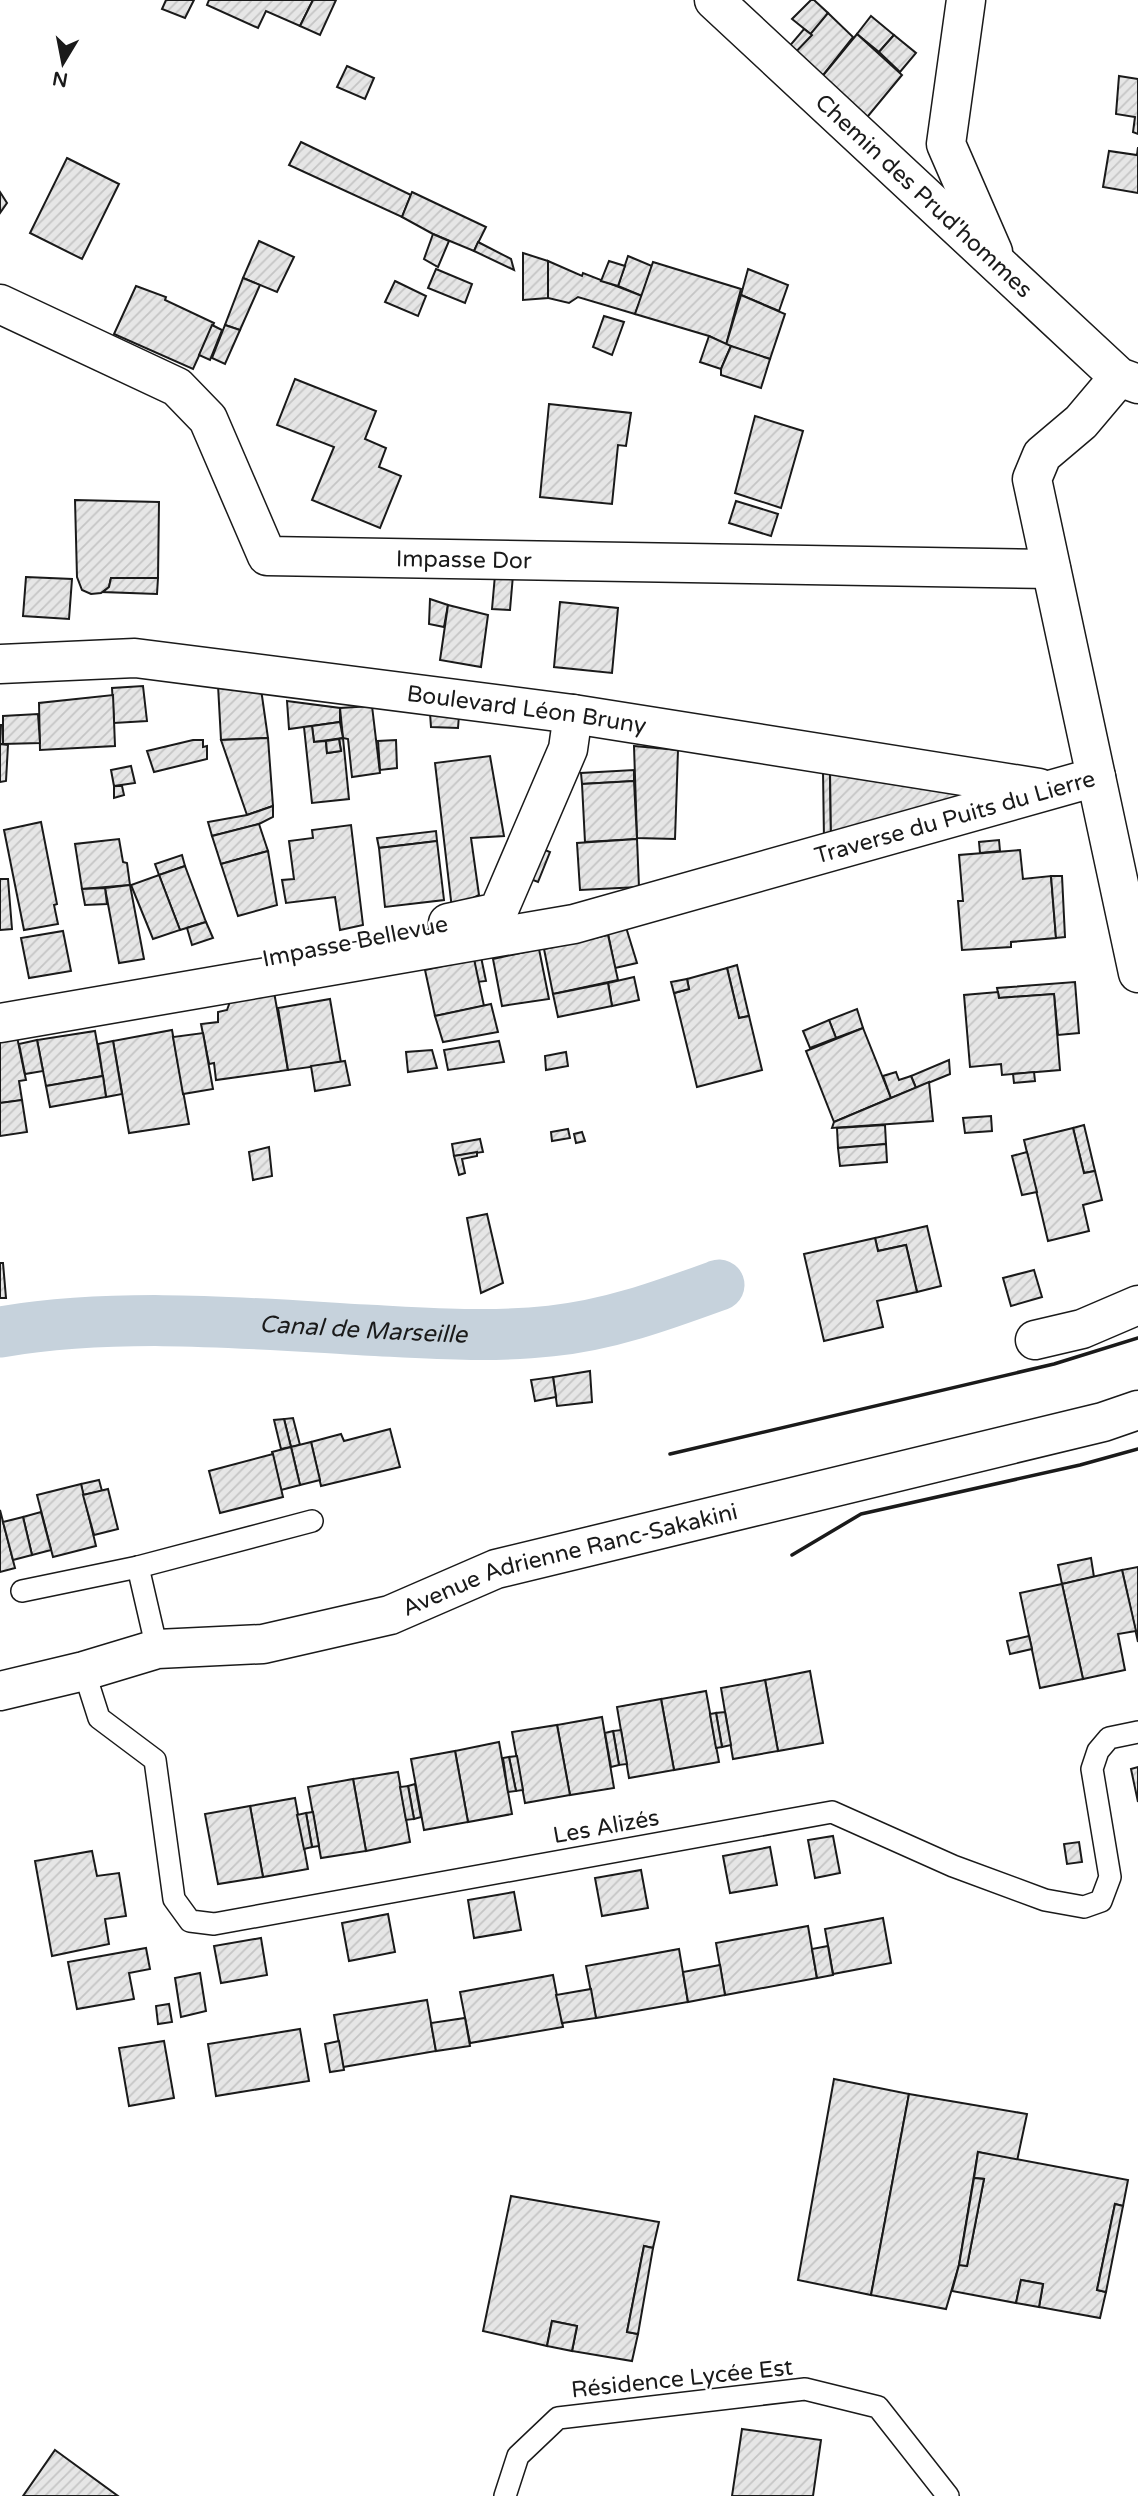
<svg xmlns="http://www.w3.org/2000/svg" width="1138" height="2496" viewBox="0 0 1138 2496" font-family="'Varela Round',sans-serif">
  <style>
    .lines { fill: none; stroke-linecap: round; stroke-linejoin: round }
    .canal { stroke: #c6d2dc; stroke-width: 51 }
    .building { fill: url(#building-hatch); stroke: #1a1a1a; stroke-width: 2 }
    .service-casing { stroke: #1a1a1a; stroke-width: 24 }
    .minor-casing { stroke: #1a1a1a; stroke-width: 41 }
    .tertiary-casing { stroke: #1a1a1a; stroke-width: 41 }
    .service { stroke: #fff; stroke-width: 21 }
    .minor { stroke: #fff; stroke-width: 38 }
    .tertiary { stroke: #fff; stroke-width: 38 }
    .wall { stroke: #1a1a1a; stroke-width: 3.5 }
    .labels { text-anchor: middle; stroke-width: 5; stroke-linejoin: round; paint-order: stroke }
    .street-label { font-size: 23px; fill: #1a1a1a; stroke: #fff }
    .water-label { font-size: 24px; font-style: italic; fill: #1a1a1a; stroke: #fff }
  </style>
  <defs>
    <pattern id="building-hatch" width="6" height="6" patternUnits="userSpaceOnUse" patternTransform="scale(1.75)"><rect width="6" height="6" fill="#e6e6e6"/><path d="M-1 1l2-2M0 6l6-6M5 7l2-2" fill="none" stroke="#c5c5c5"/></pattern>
  </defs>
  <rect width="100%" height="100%" fill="#fff"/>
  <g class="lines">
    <path class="canal" id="s1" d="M0,1332C120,1312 245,1323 365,1330C427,1333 489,1338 551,1331C610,1325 664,1305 719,1285"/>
  </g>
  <g class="building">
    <polygon points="166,0 194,0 185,18 162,9"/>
    <polygon points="209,0 313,0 300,26 266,11 258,28 207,5"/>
    <polygon points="313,0 336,0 320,35 300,26"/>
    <polygon points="811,0 814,0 828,13 812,35 792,19"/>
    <polygon points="828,13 853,37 816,84 792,56"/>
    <polygon points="871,16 894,35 879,52 857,34"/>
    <polygon points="804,29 812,35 792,56 787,49"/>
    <polygon points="857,34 902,75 859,127 816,84"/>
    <polygon points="894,35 916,53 900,72 879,52"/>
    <polygon points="347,66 374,78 365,99 337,87"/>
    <polygon points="1119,76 1138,79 1138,134 1133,132 1135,117 1116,114"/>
    <polygon points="301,142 411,195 402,217 289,165"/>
    <polygon points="1138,147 1138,193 1103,187 1109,151 1137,155"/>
    <polygon points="67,158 119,184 82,259 30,233"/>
    <polygon points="0,192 7,203 0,213"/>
    <polygon points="412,192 486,227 474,251 433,234 402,217"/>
    <polygon points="433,234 449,241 438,267 424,259"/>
    <polygon points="259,241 294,257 277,292 243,278"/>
    <polygon points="478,242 511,259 514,270 474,251"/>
    <polygon points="523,253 548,261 548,298 523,300"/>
    <polygon points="628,256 652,266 642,296 618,286"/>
    <polygon points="548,261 582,276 583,273 642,296 635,314 578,297 569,303 548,298"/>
    <polygon points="609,261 625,266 618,286 601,281"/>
    <polygon points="653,262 741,289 726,345 709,336 635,314"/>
    <polygon points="436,269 472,284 465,303 428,288"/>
    <polygon points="748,269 788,285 779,311 741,295"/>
    <polygon points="243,278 260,285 240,330 225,325"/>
    <polygon points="395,281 426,296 418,316 385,302"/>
    <polygon points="136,286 166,297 165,300 214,323 193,369 114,334"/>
    <polygon points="741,295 785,314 770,359 726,345"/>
    <polygon points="604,316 624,322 612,355 593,347"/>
    <polygon points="212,325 222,330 210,360 199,355"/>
    <polygon points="225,325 240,330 225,364 212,358"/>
    <polygon points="709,336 731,346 721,369 700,362"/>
    <polygon points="731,346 770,359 761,388 721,375 721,369"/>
    <polygon points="295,379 376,411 365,439 386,448 379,467 401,476 380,528 312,500 334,447 277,425"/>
    <polygon points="549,404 631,413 626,446 618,445 612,504 540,497"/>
    <polygon points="755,416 803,431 781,508 735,493"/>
    <polygon points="75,500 159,502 158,578 111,578 109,587 101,593 91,594 82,590 77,577"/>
    <polygon points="736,501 778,514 771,536 729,523"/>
    <polygon points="495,575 513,575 510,610 492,609"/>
    <polygon points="26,577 72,579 69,619 23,616"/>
    <polygon points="111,578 158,578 157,594 103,592 109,587"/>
    <polygon points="430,599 448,605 444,627 429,624"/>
    <polygon points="560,602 618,608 612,673 554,667"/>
    <polygon points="448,605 488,615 481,667 440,660"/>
    <polygon points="218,685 261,689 268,738 221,740"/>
    <polygon points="143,686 147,721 114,723 112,688"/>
    <polygon points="113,695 115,746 40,750 39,703"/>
    <polygon points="287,701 340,708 340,722 289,729"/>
    <polygon points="372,706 380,773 352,777 348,739 343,738 340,708"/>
    <polygon points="430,713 459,715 458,728 431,727"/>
    <polygon points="38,714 40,743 3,744 3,716"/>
    <polygon points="340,722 343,738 314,742 312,726"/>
    <polygon points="0,725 2,725 3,744 0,744"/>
    <polygon points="312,726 314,742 326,741 327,753 341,751 339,739 343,738 349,799 312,803 304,727"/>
    <polygon points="268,738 273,806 247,815 221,740"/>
    <polygon points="339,739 341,751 327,753 326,741"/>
    <polygon points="193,740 203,740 203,747 207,746 207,759 154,772 147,751"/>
    <polygon points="396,740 397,768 380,770 378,741"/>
    <polygon points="0,744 8,745 6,781 0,782"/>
    <polygon points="634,746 678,750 675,839 637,838"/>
    <polygon points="490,756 504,836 471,838 479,895 452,909 435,763"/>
    <polygon points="131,766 135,783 114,786 111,770"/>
    <polygon points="634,770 634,781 582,784 581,773"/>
    <polygon points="823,771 830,772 831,837 824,840"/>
    <polygon points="830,772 961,791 961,801 831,837"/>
    <polygon points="634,781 637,839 585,842 582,784"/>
    <polygon points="114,786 122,786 124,795 114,798"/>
    <polygon points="273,806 273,817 259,824 212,836 208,822 247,815"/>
    <polygon points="41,822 57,904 54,905 58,924 24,930 4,830"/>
    <polygon points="259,824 268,851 221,864 212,836"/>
    <polygon points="351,825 363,925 340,930 335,897 286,903 282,880 294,879 289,841 313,838 312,830"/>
    <polygon points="436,831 437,841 379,848 377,838"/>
    <polygon points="119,839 123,862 127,863 130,885 82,889 75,844"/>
    <polygon points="637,839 639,887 580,890 577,843"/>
    <polygon points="999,840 1000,851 980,853 979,842"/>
    <polygon points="437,841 444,900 385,907 379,848"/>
    <polygon points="540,848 550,852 538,882 528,878"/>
    <polygon points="1020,850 1023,879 1051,876 1056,938 1011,942 1011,947 962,950 958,901 963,901 959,855"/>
    <polygon points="268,851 277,905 238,916 221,864"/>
    <polygon points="182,855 185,866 159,875 155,864"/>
    <polygon points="185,866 206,922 180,930 159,875"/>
    <polygon points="159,875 180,930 153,939 131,885"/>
    <polygon points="1051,876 1062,876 1065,937 1056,938"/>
    <polygon points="0,879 8,879 12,929 0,930"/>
    <polygon points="130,885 144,959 119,963 105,888"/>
    <polygon points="105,888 107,904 85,905 82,889"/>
    <polygon points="206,922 213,938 192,945 187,928"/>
    <polygon points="625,924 637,963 615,968 607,929"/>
    <polygon points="63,931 71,971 29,978 21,938"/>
    <polygon points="608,935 618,980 553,994 544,949"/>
    <polygon points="539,949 549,999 502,1006 493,959"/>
    <polygon points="481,957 486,981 477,982 474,959"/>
    <polygon points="474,959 484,1006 435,1016 425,970"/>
    <polygon points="737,965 749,1016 739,1018 727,968"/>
    <polygon points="727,968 739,1018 749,1016 762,1070 697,1087 674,993 689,989 687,979"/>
    <polygon points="634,977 639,1000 612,1006 608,983"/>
    <polygon points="687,979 689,989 674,993 671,982"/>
    <polygon points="1075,982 1079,1033 1058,1035 1054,994 999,998 997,988"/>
    <polygon points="608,983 612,1006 558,1017 553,994"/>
    <polygon points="274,992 288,1070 216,1080 214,1063 209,1064 201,1024 218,1022 218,1012 227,1010 231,999"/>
    <polygon points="998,992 999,998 1054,994 1060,1070 1002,1075 1001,1064 970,1067 964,995"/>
    <polygon points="330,999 341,1063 288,1070 278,1008"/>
    <polygon points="491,1004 498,1032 443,1042 435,1016"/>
    <polygon points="857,1009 863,1028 836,1038 829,1020"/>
    <polygon points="829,1020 836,1038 810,1048 803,1031"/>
    <polygon points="863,1028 891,1098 834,1122 806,1051"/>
    <polygon points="172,1030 189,1124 129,1133 113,1041"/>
    <polygon points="95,1031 103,1076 46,1086 37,1040"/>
    <polygon points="16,1032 26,1080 19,1081 22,1100 0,1103 0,1035"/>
    <polygon points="203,1033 213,1089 183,1094 173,1037"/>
    <polygon points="37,1040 43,1071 25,1074 19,1044"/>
    <polygon points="113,1041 122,1094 106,1097 98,1044"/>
    <polygon points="499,1041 504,1062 448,1070 444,1050"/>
    <polygon points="432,1050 437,1068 408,1072 406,1052"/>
    <polygon points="566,1052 568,1066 546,1070 545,1056"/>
    <polygon points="949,1060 950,1074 916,1088 911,1076"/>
    <polygon points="345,1061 350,1085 315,1091 311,1066"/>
    <polygon points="896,1072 899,1080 911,1076 916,1088 891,1098 883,1076"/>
    <polygon points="1034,1072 1035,1081 1014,1083 1013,1074"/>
    <polygon points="103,1076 106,1097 50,1107 46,1086"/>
    <polygon points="929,1082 933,1121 832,1128 834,1122"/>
    <polygon points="22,1100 27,1132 0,1136 0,1103"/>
    <polygon points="991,1116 992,1131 965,1133 963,1118"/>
    <polygon points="885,1125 886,1144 838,1148 837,1128"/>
    <polygon points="1084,1125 1095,1171 1084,1173 1073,1128"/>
    <polygon points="1073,1128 1084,1173 1095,1171 1102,1200 1083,1205 1089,1231 1048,1241 1024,1140"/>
    <polygon points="568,1129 570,1138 552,1141 551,1132"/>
    <polygon points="582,1132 585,1141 576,1143 574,1134"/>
    <polygon points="480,1139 483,1152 454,1156 452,1144"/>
    <polygon points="886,1144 887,1162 840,1166 838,1148"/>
    <polygon points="269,1147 272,1176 253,1180 249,1152"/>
    <polygon points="477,1152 477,1156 462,1159 465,1173 459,1175 454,1156"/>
    <polygon points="1027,1152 1037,1192 1022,1195 1012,1156"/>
    <polygon points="487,1214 503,1283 481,1293 467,1218"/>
    <polygon points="927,1226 941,1286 917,1292 906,1245 878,1251 875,1238"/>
    <polygon points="875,1238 878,1251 906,1245 917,1292 877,1301 883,1327 824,1341 804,1254"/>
    <polygon points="0,1263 3,1263 6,1298 0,1298"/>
    <polygon points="1034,1270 1042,1297 1011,1306 1003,1278"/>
    <polygon points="590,1371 592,1402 557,1406 553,1377"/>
    <polygon points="553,1377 556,1397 535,1401 531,1380"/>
    <polygon points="293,1418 300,1445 291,1447 284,1419"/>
    <polygon points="284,1419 291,1447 281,1449 274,1420"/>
    <polygon points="390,1429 400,1467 321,1486 311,1442 341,1434 344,1441"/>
    <polygon points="311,1442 320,1480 300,1485 291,1447"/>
    <polygon points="291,1447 300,1485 281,1490 272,1452"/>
    <polygon points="273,1454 283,1497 220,1513 209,1471"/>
    <polygon points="99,1480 102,1491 83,1495 81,1484"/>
    <polygon points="81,1484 96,1546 53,1557 37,1495"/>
    <polygon points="108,1489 118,1529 94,1535 83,1495"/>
    <polygon points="0,1510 15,1568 0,1572"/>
    <polygon points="41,1512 51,1550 32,1555 23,1517"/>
    <polygon points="23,1517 32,1555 13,1560 3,1522"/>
    <polygon points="1091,1558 1094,1577 1062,1584 1058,1565"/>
    <polygon points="1138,1567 1138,1642 1122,1570"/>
    <polygon points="1122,1570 1136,1631 1118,1634 1125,1670 1083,1679 1062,1584"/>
    <polygon points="1062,1584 1083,1679 1040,1688 1020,1593"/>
    <polygon points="1029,1636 1032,1649 1010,1654 1007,1641"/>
    <polygon points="810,1671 823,1743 778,1751 765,1680"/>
    <polygon points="765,1680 778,1751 733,1759 721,1688"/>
    <polygon points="706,1691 719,1762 674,1770 661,1699"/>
    <polygon points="661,1699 674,1770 629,1778 617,1707"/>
    <polygon points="725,1712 731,1745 722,1747 716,1713"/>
    <polygon points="716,1713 722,1747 716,1748 710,1714"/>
    <polygon points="602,1717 614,1788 570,1795 557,1725"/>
    <polygon points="557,1725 570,1795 525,1803 512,1732"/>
    <polygon points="621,1730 627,1764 619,1765 613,1731"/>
    <polygon points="613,1731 619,1765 611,1767 605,1733"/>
    <polygon points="499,1742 512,1814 468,1822 455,1751"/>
    <polygon points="455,1751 468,1822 424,1830 411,1759"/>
    <polygon points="517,1756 523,1790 516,1791 509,1757"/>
    <polygon points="509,1757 516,1791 508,1792 503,1758"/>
    <polygon points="1138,1767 1138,1802 1131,1769"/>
    <polygon points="398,1772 410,1842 366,1851 353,1779"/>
    <polygon points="353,1779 366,1851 321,1858 308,1787"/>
    <polygon points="415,1784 421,1817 414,1819 408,1786"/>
    <polygon points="408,1786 414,1819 406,1820 400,1787"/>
    <polygon points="295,1798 308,1869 263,1877 250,1806"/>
    <polygon points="250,1806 263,1877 218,1884 205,1814"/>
    <polygon points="313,1812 319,1846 312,1847 306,1813"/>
    <polygon points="306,1813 312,1847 304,1849 297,1815"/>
    <polygon points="833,1836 840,1873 815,1878 808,1840"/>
    <polygon points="1079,1842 1082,1862 1067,1864 1064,1844"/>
    <polygon points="770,1847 777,1885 730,1893 723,1856"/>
    <polygon points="92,1851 97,1876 119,1873 126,1916 105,1919 109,1944 52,1956 35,1861"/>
    <polygon points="641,1870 648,1908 602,1916 595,1878"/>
    <polygon points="514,1892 521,1930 474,1938 468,1900"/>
    <polygon points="388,1914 395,1952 349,1961 342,1923"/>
    <polygon points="883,1918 891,1963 833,1974 825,1929"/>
    <polygon points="808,1926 817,1978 725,1995 716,1943"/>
    <polygon points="261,1938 267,1975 221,1983 214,1946"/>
    <polygon points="828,1946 833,1975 817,1978 812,1949"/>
    <polygon points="146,1948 150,1969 129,1973 134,1999 77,2009 68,1962"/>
    <polygon points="679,1949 688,2002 596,2018 586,1966"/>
    <polygon points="720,1965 725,1995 688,2002 683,1972"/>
    <polygon points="200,1973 206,2011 181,2017 175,1978"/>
    <polygon points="553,1975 563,2027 470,2043 460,1992"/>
    <polygon points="591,1989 596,2018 562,2023 556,1995"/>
    <polygon points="427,2000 436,2051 343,2067 334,2015"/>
    <polygon points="169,2004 172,2022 158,2024 156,2006"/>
    <polygon points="465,2018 470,2046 436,2051 431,2023"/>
    <polygon points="300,2029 309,2081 216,2096 208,2044"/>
    <polygon points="164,2041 174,2098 129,2106 119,2048"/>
    <polygon points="339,2041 344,2070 330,2072 325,2044"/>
    <polygon points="834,2079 909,2094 871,2295 798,2280"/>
    <polygon points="909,2094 1027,2114 1017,2161 978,2152 959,2265 946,2309 871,2295"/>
    <polygon points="978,2152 1128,2180 1123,2206 1115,2204 1097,2290 1106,2292 1100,2318 1039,2307 1043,2284 1021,2280 1016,2303 952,2291 959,2265 967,2266 984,2179 974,2178"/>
    <polygon points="974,2178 984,2179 967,2266 959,2265"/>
    <polygon points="511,2196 659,2222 653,2248 644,2246 627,2332 638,2334 632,2361 572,2351 577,2326 552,2321 547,2346 483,2331"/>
    <polygon points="1115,2204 1123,2206 1106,2292 1097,2290"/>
    <polygon points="644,2246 653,2248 638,2334 627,2332"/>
    <polygon points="1021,2280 1043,2284 1039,2307 1016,2303"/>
    <polygon points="552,2321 577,2326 572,2351 547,2346"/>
    <polygon points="742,2429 821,2440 813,2496 732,2496"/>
    <polygon points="55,2450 118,2496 23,2496"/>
  </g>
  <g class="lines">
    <defs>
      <g id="service">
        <polyline points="138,1567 157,1649"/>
        <polyline points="22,1591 138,1567 312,1521"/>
        <polyline points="84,1671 99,1718 155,1760 174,1899 190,1921 214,1924 832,1812 953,1866 1045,1900 1084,1907 1101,1901 1110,1877 1092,1769 1098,1751 1109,1738 1138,1732"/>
        <polyline points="505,2496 518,2456 558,2418 805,2389 878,2407 948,2496"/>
      </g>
      <g id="minor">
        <path id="s2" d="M714,0L1119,377L1138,384"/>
        <polyline points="966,0 946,144 993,252"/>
        <path id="s3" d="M0,304L177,387L208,419L267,556L1051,569"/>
        <path id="s4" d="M0,664L135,658L573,714L1039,788"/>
        <polyline points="1096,777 1138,973"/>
        <polyline points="448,923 498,912 568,749 573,714"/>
        <path id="s5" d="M0,1023L574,924L1096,777L1032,479L1042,455L1081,422L1119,377"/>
        <polyline points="1035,1340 1082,1329 1138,1305"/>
      </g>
      <g id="tertiary">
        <path id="s6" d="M0,1691L84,1671L157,1649L263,1644L390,1615L496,1569L1103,1422L1138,1410"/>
      </g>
    </defs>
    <use href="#service" class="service-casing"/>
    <use href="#minor" class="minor-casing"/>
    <use href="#tertiary" class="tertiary-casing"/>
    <use href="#service" class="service"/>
    <use href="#minor" class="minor"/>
    <use href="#tertiary" class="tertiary"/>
    <g class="wall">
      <polyline points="670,1454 1054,1364 1138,1338"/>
      <polyline points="792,1555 861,1514 1080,1465 1138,1449"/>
    </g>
  </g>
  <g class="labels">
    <g class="street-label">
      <text dy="8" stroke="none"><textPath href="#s2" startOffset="287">Chemin des Prud'hommes</textPath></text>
      <text dy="8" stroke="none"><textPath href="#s3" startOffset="586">Impasse Dor</textPath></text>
      <text dy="8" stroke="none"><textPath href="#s4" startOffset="530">Boulevard Léon Bruny</textPath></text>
      <text dy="8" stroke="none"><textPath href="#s5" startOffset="978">Traverse du Puits du Lierre</textPath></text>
      <text transform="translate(355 941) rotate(-11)" y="8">Impasse Bellevue</text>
      <text dy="8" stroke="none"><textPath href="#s6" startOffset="588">Avenue Adrienne Ranc-Sakakini</textPath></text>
      <text transform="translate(606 1826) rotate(-10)" y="8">Les Alizés</text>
      <text transform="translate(682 2378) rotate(-6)" y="8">Résidence Lycée Est</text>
    </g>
    <g class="water-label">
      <text dy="8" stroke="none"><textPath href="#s1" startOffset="364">Canal de Marseille</textPath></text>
    </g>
  </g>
  <g transform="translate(63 63) rotate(190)" stroke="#ffffff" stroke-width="5" paint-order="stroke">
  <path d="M0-5L12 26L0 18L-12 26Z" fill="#1a1a1a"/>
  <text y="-10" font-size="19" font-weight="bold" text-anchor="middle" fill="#1a1a1a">N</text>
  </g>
</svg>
